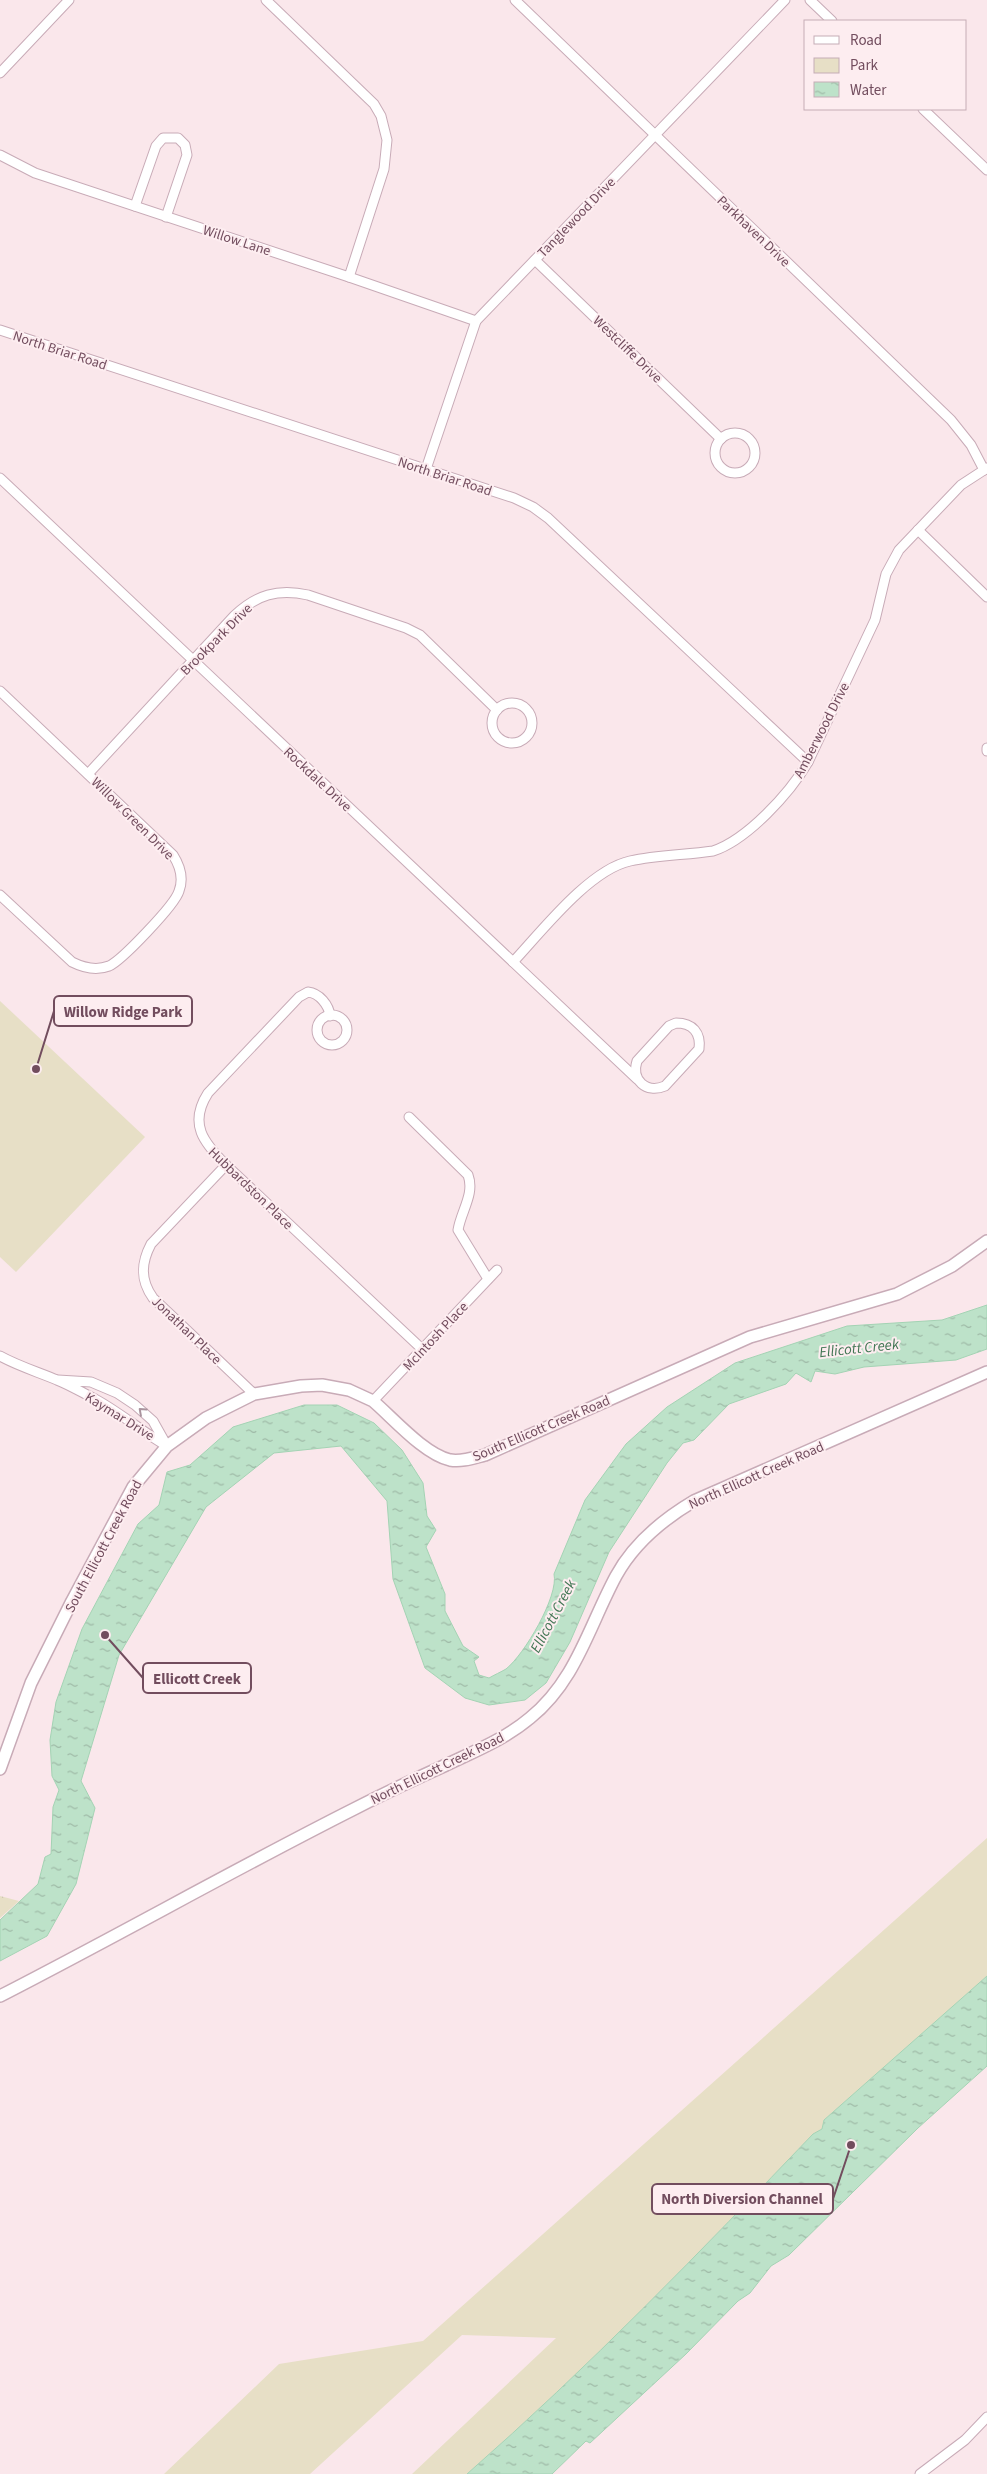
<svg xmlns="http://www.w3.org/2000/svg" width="987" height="2474" viewBox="0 0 987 2474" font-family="'Source Sans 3',sans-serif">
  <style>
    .green { fill: #e7dfc6 }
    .forest { fill: url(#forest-crowns) }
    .water { fill: url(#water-ripples); stroke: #a4d3b4 }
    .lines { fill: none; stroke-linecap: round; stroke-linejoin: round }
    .minor-casing { stroke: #c8abb7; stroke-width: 11 }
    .tertiary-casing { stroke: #c8abb7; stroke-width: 14 }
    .minor { stroke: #fff; stroke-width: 9 }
    .tertiary { stroke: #fff; stroke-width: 11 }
    .oneway { stroke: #aa949e }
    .labels { text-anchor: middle; stroke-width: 4; stroke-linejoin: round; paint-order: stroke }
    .street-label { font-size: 14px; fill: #724d5e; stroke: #fdedf0 }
    .water-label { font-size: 15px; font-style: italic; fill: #427654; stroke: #fdedf0 }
    .leader { fill: none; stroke: #724d5e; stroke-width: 2 }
    .callout-dot { fill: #724d5e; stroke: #fdedf0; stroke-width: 2 }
    .callout { fill: #fdedf0; stroke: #724d5e; stroke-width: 2 }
    .callout-label { font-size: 15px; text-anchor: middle; font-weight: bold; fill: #724d5e }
  </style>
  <defs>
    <pattern id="forest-crowns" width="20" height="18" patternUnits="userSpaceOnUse" patternTransform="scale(1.25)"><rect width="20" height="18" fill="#e7dfc6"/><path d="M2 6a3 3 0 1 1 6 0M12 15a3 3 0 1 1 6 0" fill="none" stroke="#c0b7a4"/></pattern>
    <pattern id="water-ripples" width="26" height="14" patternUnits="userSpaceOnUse" patternTransform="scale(1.25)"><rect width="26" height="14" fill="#bde2c9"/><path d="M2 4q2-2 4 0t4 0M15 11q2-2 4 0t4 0" fill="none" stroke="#9eb9a6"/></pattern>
  </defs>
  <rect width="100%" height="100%" fill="#fae7eb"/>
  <g class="green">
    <polygon points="0,1001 145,1137 16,1272 0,1257"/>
    <path d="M987,1838V1976L824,2120L822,2129L813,2134C701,2251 589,2367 467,2474H412L556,2338L462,2335L310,2474H164L279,2364L423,2341Z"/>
  </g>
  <polygon class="forest" points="0,1896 19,1901 0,1918"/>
  <g class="water">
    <path d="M987,1305V1349L956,1360L864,1367L835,1374L815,1371L811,1382L796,1373L786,1384L729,1404L694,1440L683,1443L667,1463L609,1552L570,1642L546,1683L525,1700L489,1705L465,1698L425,1668L393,1579L387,1501L341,1446L274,1453L206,1507L119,1655L81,1781L95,1808L76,1884L47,1936L0,1961V1920L38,1884L45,1857L51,1854L53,1807L59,1790L52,1776L50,1740L56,1702L82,1629L138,1524L159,1505L167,1472L190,1465L233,1427L304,1405H337L374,1423L402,1450L423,1483L427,1516L436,1530L426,1547L445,1594V1611L463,1646L479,1657L474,1661L479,1675L489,1678C494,1675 501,1672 506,1669C524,1655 559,1596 554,1574L585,1500L626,1444L667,1407L735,1363L847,1326L942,1320Z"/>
    <path d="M987,1976V2066L918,2128L789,2255L771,2266L750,2293L738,2301L686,2354L590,2443L586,2441L552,2474H467C589,2367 701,2251 813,2134L822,2129L824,2120Z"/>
  </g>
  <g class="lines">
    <defs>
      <g id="minor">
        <polyline points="266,0 374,104 381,116 387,140 384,169 349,277"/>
        <polyline points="515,0 951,420 971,445 984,470"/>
        <polyline points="810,0 832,21"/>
        <polyline points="0,73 69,0"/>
        <polyline points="923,109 987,170"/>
        <polyline points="0,155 35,173 349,277 476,321"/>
        <polyline points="135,206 156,146 163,138 178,138 185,145 187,155 166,217"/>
        <polyline points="535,260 721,439"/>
        <polyline points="0,330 514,498 533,507 548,518 808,762"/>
        <circle cx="735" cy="453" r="20"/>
        <polyline points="426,469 476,321 785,0"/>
        <polyline points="0,478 637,1079"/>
        <polyline points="918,530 987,597"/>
        <path d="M0,691L173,855C180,866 184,878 179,891C175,905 121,961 109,966C96,971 84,968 72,962L0,895"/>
        <circle cx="512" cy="723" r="20"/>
        <polyline points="987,748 987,751"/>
        <path d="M88,774L234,616C256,595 278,588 308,595L406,628L420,635L497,710"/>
        <path d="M513,962C542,931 589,870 630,861C657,855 686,855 713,851C747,840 790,793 808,762L875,620L886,574L899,550L961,485L987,468"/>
        <circle cx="332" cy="1030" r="15"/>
        <path d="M330,1016C329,1005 319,993 308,992L299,997L208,1093C188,1124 204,1143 226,1165L422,1349"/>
        <path d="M676,1023C693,1023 701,1033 699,1049L665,1086C646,1094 631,1080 637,1061L669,1026Z"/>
        <path d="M409,1117L468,1175C475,1194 461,1211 458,1230L488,1279"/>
        <path d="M226,1165L151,1244C141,1263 140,1280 153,1298L254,1394"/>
        <path d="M0,1356C18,1366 38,1372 57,1380C70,1385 83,1393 95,1399C121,1413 142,1432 167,1446L153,1421L135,1405L117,1393L91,1382L58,1380"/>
        <polyline points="373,1401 497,1270"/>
        <polyline points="920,2474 965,2440 987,2417"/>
      </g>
      <g id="tertiary">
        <path d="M0,1769L31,1683L72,1601L133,1487L167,1446L206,1418L254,1394L301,1386L322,1385L349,1390L373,1401C393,1418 424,1454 450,1460C462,1462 473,1458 485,1455L750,1337L897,1294L952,1266L987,1241"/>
        <path d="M0,1996C119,1935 235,1869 354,1809C385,1793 415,1779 446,1765C475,1751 505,1739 530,1718C576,1681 589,1626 616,1576C634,1543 662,1520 694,1501L987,1372"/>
      </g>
    </defs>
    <use href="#minor" class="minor-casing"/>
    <use href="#tertiary" class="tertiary-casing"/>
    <use href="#minor" class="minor"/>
    <use href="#tertiary" class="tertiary"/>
  </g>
  <defs><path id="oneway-chevron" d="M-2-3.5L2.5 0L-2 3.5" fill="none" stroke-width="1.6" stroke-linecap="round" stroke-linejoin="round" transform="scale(1.25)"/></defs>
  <use class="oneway" href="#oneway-chevron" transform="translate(142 1411) rotate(-138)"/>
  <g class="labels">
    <g class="street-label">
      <text transform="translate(576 217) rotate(-46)" y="5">Tanglewood Drive</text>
      <text transform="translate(754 231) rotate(44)" y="5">Parkhaven Drive</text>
      <text transform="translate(237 240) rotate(18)" y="5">Willow Lane</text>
      <text transform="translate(628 349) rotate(44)" y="5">Westcliffe Drive</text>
      <text transform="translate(60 350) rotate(18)" y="5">North Briar Road</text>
      <text transform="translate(445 476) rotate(18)" y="5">North Briar Road</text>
      <text transform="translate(216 639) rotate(-45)" y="5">Brookpark Drive</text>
      <text transform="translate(821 730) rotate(-63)" y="5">Amberwood Drive</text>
      <text transform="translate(318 779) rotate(43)" y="5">Rockdale Drive</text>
      <text transform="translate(133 818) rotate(45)" y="5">Willow Green Drive</text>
      <text transform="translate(251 1188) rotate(44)" y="5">Hubbardston Place</text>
      <text transform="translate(187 1330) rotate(44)" y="5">Jonathan Place</text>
      <text transform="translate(435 1336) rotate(-47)" y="5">McIntosh Place</text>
      <text transform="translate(120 1416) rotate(32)" y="5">Kaymar Drive</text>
      <text transform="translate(541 1428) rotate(-23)" y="5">South Ellicott Creek Road</text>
      <text transform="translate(756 1475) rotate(-24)" y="5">North Ellicott Creek Road</text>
      <text transform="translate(103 1546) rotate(-62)" y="5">South Ellicott Creek Road</text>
      <text transform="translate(437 1768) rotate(-26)" y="5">North Ellicott Creek Road</text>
    </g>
    <g class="water-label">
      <text transform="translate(859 1348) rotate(-6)" y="5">Ellicott Creek</text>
      <text transform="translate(553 1616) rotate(-62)" y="5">Ellicott Creek</text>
    </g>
  </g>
  <path class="leader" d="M36 1069L54 1011M105 1635L143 1678M851 2145L833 2199"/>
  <g class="callout-dot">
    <circle cx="36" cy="1069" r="5"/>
    <circle cx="105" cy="1635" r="5"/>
    <circle cx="851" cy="2145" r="5"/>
  </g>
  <g class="callout">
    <rect x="54" y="996" width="138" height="30" rx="5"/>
    <rect x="143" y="1663" width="108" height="30" rx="5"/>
    <rect x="652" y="2184" width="181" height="30" rx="5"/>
  </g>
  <g class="callout-label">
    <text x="123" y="1017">Willow Ridge Park</text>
    <text x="197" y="1684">Ellicott Creek</text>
    <text x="742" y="2204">North Diversion Channel</text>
  </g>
  <rect x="804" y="20" width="162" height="90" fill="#fdedf0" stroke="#c5adb6"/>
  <rect x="814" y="36" width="25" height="8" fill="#ffffff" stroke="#c5adb6"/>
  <text x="850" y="45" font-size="15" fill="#724d5e">Road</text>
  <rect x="814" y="58" width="25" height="15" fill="#e7dfc6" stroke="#c5adb6"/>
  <text x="850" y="70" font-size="15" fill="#724d5e">Park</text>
  <rect x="814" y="82" width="25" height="15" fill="url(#water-ripples)" stroke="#c5adb6"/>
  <text x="850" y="95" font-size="15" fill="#724d5e">Water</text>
</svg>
